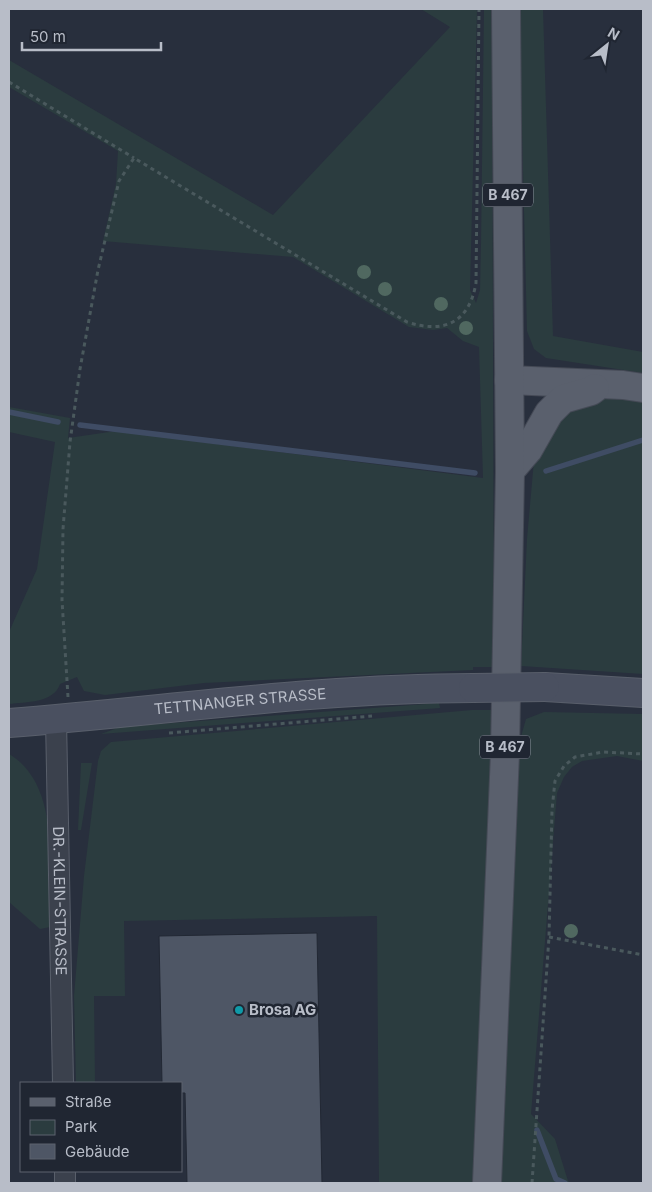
<svg xmlns="http://www.w3.org/2000/svg" width="652" height="1192" viewBox="0 0 652 1192" font-family="Inter,sans-serif">
  <style>
    .green { fill: #2b3c3f }
    .lines { fill: none; stroke-linecap: round; stroke-linejoin: round }
    .stream { stroke: #3f4c64; stroke-width: 5.5 }
    .building { fill: #4e5665; stroke: #222834 }
    .minor-casing { stroke: #595f6b; stroke-width: 22 }
    .secondary-casing { stroke: #595f6b; stroke-width: 30 }
    .primary-casing { stroke: #454a56; stroke-width: 30 }
    .path { stroke: #4a595d; stroke-width: 3; stroke-dasharray: 4 4; stroke-linecap: butt }
    .minor { stroke: #3b414d; stroke-width: 20 }
    .secondary { stroke: #4a5060; stroke-width: 28 }
    .primary { stroke: #5a606d; stroke-width: 28 }
    .secondary-bridge-casing { stroke: #595f6b; stroke-width: 30; stroke-linecap: butt }
    .secondary-bridge { stroke: #4a5060; stroke-width: 28 }
    .tree { fill: #506860 }
    .culture-dot { fill: #0f9aa8; stroke: #202632; stroke-width: 2 }
    .labels { text-anchor: middle; stroke-width: 5; stroke-linejoin: round; paint-order: stroke }
    .shield { fill: #202632; stroke: #8a909b; stroke-width: 1 }
    .shield-label { font-size: 14px; font-weight: bold; fill: #b8bdc8 }
    .street-label { font-size: 15px; fill: #b8bdc8; stroke: #202632 }
    .poi-label { font-size: 15px; font-weight: bold; fill: #b8bdc8; stroke: #202632; text-anchor: start }
  </style>
  <rect width="100%" height="100%" fill="#282f3d"/>
  <g class="green">
    <path d="M421,9H477L470,290L476,303L480,290L481,244L484,9H492L494,667H473V670L204,683L105,695L84,691L77,677L60,684C54,703 25,702 9,704V632L37,569L55,442L9,432V407L70,418L68,438L116,431L483,478L479,347L463,341L447,328L433,330L409,327L293,257L103,241L116,184L118,151L9,87V60L273,215L450,27Z"/>
    <polygon points="519,9 543,9 553,336 643,352 643,373 546,358 534,349 527,331"/>
    <polygon points="611,396 643,398 643,674 521,666 527,539 535,449 571,405"/>
    <polygon points="439,703 440,708 101,734 120,727"/>
    <polygon points="472,710 492,710 484,1021 473,1183 379,1183 377,916 124,921 125,996 94,996 95,1083 76,1083 74,996 84,876 98,761 101,751 111,742"/>
    <polygon points="544,712 643,714 643,761 617,756 582,761 572,767 564,777 557,793 531,1114 555,1139 568,1181 571,1183 498,1183 508,1024 518,747 526,719"/>
    <path d="M9,754C62,785 49,874 50,927L40,929L9,902Z"/>
    <polygon points="81,763 92,763 81,830 78,830"/>
  </g>
  <g class="lines">
    <g class="stream">
      <polyline points="9,412 58,422"/>
      <polyline points="80,425 475,473"/>
      <polyline points="546,471 643,440"/>
      <polyline points="537,1130 556,1179 565,1183"/>
    </g>
  </g>
  <polygon class="building" points="317,933 322,1183 187,1183 185,1093 181,1093 181,1083 162,1083 159,936"/>
  <g class="lines">
    <defs>
      <g id="minor">
        <path id="s1" d="M56,719L63,1083"/>
        <polyline points="65,1171 65,1183"/>
      </g>
      <g id="secondary">
        <polyline points="545,687 643,693"/>
        <path id="s2" d="M9,723C164,711 317,688 473,688"/>
      </g>
      <g id="primary">
        <polyline points="509,380 623,385 643,388"/>
        <polyline points="510,471 528,450 549,413 563,399 591,391 595,388"/>
        <polyline points="487,1183 505,753 510,471 506,9"/>
      </g>
    </defs>
    <use href="#minor" class="minor-casing"/>
    <use href="#secondary" class="secondary-casing"/>
    <use href="#primary" class="primary-casing"/>
    <g class="path">
      <polyline points="9,82 134,158"/>
      <path d="M68,697L62,600L63,529L70,442L80,369L98,270L119,181L134,158L407,322C444,334 469,323 476,283L479,9"/>
      <polyline points="169,733 372,716"/>
      <polyline points="549,937 643,955"/>
      <polyline points="532,1183 549,937 552,810 555,781 564,766 575,757 603,752 643,754"/>
    </g>
    <use href="#minor" class="minor"/>
    <use href="#secondary" class="secondary"/>
    <use href="#primary" class="primary"/>
    <defs>
      <polyline id="secondary-bridge" points="473,688 545,687"/>
    </defs>
    <use href="#secondary-bridge" class="secondary-bridge-casing"/>
    <use href="#secondary-bridge" class="secondary-bridge"/>
  </g>
  <g class="tree">
    <circle cx="364" cy="272" r="7"/>
    <circle cx="385" cy="289" r="7"/>
    <circle cx="441" cy="304" r="7"/>
    <circle cx="466" cy="328" r="7"/>
    <circle cx="571" cy="931" r="7"/>
  </g>
  <circle class="culture-dot" cx="239" cy="1010" r="5"/>
  <g class="labels">
    <g class="shield">
      <rect x="483" y="183.5" width="50" height="23" rx="4"/>
      <rect x="480" y="735.5" width="50" height="23" rx="4"/>
    </g>
    <g class="shield-label">
      <text x="508" y="200">B 467</text>
      <text x="505" y="752">B 467</text>
    </g>
    <g class="street-label">
      <text dy="5" stroke="none"><textPath href="#s2" startOffset="232">TETTNANGER STRASSE</textPath></text>
      <text dy="5" stroke="none"><textPath href="#s1" startOffset="182">DR.-KLEIN-STRASSE</textPath></text>
    </g>
    <g class="poi-label">
      <text x="249" y="1015">Brosa AG</text>
    </g>
  </g>
  <rect width="652" height="1192" fill="none" stroke="#b8bdc8" stroke-width="20"/>
  <rect x="20" y="1082" width="162" height="90" fill="#202632" stroke="#5d626e"/>
  <rect x="30" y="1098" width="25" height="8" fill="#5a606d" stroke="#5d626e"/>
  <text x="65" y="1107" font-size="15" fill="#b8bdc8">Straße</text>
  <rect x="30" y="1120" width="25" height="15" fill="#2b3c3f" stroke="#5d626e"/>
  <text x="65" y="1132" font-size="15" fill="#b8bdc8">Park</text>
  <rect x="30" y="1144" width="25" height="15" fill="#4e5665" stroke="#5d626e"/>
  <text x="65" y="1157" font-size="15" fill="#b8bdc8">Gebäude</text>
  <g transform="translate(607 45) rotate(30)" stroke="#202632" stroke-width="4" paint-order="stroke">
  <path d="M0-4L9 19L0 12L-9 19Z" fill="#b8bdc8"/>
  <text y="-8" font-size="14" font-weight="bold" text-anchor="middle" fill="#b8bdc8">N</text>
  </g>
  <path d="M22 42v8h139v-8" fill="none" stroke="#b8bdc8" stroke-width="2.5"/>
  <text x="30" y="42" font-size="15" fill="#b8bdc8" stroke="#202632" stroke-width="4" paint-order="stroke">50 m</text>
</svg>
